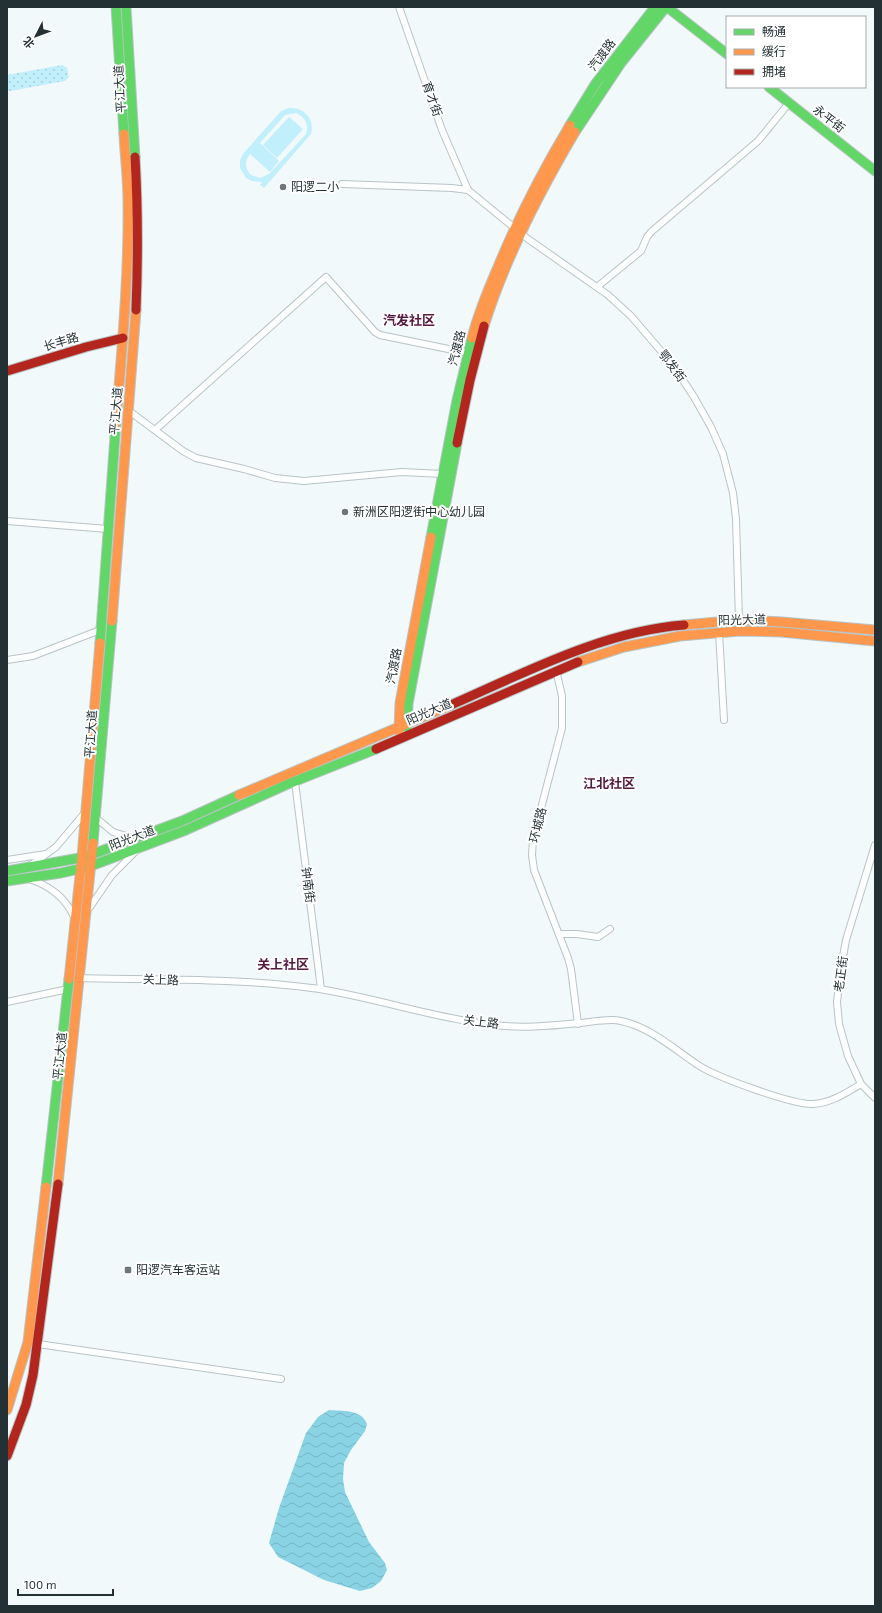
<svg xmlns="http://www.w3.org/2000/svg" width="882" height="1613" viewBox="0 0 882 1613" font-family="'Exo 2','Noto Sans SC',sans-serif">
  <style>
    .grass { fill: url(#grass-dots) }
    .garden { fill: #c1effb; fill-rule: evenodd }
    .water { fill: url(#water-waves) }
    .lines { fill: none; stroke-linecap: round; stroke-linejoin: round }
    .street-casing { stroke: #b9c4c6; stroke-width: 8 }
    .fast-casing { stroke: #b9c4c6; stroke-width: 11 }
    .slow-casing { stroke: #b9c4c6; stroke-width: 11 }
    .jam-casing { stroke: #b9c4c6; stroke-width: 11 }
    .street { stroke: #fdfefe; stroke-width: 6 }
    .fast { stroke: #63d668; stroke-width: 9 }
    .slow { stroke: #ff974d; stroke-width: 9 }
    .jam { stroke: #b3261e; stroke-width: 9 }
    .poi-dot { fill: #6b777a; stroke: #fff; stroke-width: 1.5 }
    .labels { text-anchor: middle; stroke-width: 4; stroke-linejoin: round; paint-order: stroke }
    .street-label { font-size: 12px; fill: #233134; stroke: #fff }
    .poi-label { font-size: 12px; fill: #233134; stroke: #fff; text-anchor: start }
    .neighbourhood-label { font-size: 13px; font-weight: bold; fill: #56193f; stroke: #fff }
  </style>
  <defs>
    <pattern id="grass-dots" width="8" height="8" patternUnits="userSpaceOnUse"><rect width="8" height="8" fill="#c1effb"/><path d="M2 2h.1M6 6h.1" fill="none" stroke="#a6cdd8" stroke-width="1.8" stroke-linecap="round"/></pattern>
    <pattern id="water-waves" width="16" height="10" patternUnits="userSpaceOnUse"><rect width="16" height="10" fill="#89d3e5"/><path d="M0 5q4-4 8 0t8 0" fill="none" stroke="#76b6c5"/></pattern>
  </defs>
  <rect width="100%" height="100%" fill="#f1f9fb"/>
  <polygon class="grass" points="62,65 67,68 69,77 65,81 10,91 7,90 7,75"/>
  <g class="garden">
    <path d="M289,108C304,107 315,119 311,134L264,188L260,185L262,182L252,181L246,178L240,168V161L243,154L281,111ZM296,113C305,117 309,124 306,134L269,174L260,178L251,175C245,169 244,161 250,154L270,172L279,161L260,143L285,115Z"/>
    <polygon points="289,117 303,129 277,158 263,145"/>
  </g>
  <path class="water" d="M329,1410C341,1411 362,1409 367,1424L365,1431L351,1450L344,1463L343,1479L345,1492L369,1542L385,1563L387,1570L381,1581L372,1588L360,1591L324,1580L278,1557L269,1543L279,1508L306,1433L318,1417Z"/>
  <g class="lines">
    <defs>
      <g id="street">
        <polyline points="399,7 442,130 468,190 528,239 608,295 631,316 673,365 694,397 711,427 723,454 733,493 736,519 739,620"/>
        <polyline points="342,184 452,188 468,190"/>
        <polyline points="597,287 641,251 647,237 651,232 758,141 789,103"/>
        <polyline points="129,411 183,451 196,458 244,469 275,478 304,481 402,472 443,474"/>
        <polyline points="155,430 326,277 375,332 380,335 468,353"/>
        <polyline points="7,521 108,529"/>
        <polyline points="719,632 724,720"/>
        <polyline points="7,660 33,656 100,630"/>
        <polyline points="556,670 562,696 562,728 533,839 532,855 534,870 568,958 571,969 578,1024"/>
        <polyline points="295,782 321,989"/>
        <polyline points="96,818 113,832 133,838"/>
        <polyline points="875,845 846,940 841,968 837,1002 839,1024 848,1056 861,1084 875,1098"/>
        <polyline points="7,860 46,854"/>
        <polyline points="31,865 56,847 83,815"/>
        <path d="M29,879C49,885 66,898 74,917"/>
        <polyline points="90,907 112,875 136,851"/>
        <polyline points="559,934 577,934 598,937 610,929"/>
        <path d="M80,978C157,980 236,978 312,988C371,996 428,1017 487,1024C518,1029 550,1026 580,1023C593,1022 609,1018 621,1021C650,1027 674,1049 698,1065C716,1077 793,1105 813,1104C831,1103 846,1093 861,1084"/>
        <polyline points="7,1002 68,989"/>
        <polyline points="38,1344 281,1379"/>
      </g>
      <g id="fast">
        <polyline points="116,7 124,134"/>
        <polyline points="126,7 135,157"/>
        <polyline points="667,7 727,54"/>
        <polyline points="769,87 875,171"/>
        <polyline points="570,125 596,83 655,7"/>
        <polyline points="575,132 621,63 666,7"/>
        <polyline points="431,537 457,400 472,338"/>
        <polyline points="100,643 116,423"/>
        <polyline points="407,727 408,704 457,443"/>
        <polyline points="93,843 112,621"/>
        <polyline points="7,871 85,857 182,821 239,795"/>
        <polyline points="7,881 61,873 88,867 186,830 288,784 376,749"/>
        <polyline points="46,1187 69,979"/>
      </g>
      <g id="slow">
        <path d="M484,326C505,258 539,193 575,132"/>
        <path d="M472,338C478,314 488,290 498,267C519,216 542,172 570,125"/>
        <path d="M116,423C122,349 129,275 128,201C128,179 125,156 124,134"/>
        <polyline points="112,621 136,310"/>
        <polyline points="684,625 739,620 782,622 875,630"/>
        <polyline points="578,662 624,647 680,636 740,631 781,632 875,641"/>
        <polyline points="399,731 400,703 431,537"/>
        <polyline points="239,795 453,704"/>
        <polyline points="69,979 82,857 100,643"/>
        <polyline points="58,1184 93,843"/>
        <polyline points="7,1410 28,1342 46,1187"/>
      </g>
      <g id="jam">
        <path d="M135,157C138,208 138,258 136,310"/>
        <polyline points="7,371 86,347 123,338"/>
        <polyline points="457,443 470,380 484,326"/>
        <path d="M453,704C526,672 604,631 684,625"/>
        <polyline points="376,749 578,662"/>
        <polyline points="7,1456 26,1405 33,1375 58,1184"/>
      </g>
    </defs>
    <use href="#street" class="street-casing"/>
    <use href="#fast" class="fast-casing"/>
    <use href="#slow" class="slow-casing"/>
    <use href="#jam" class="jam-casing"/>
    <use href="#street" class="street"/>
    <use href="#fast" class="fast"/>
    <use href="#slow" class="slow"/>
    <use href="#jam" class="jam"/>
  </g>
  <g class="poi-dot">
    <circle cx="283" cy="187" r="4"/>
    <circle cx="345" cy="512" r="4"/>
    <rect x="124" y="1266" width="8" height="8" rx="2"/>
  </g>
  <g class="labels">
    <g class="street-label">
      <text transform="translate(602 55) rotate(-53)" y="4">汽渡路</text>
      <text transform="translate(120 89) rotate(-93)" y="4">平江大道</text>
      <text transform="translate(432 99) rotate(71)" y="4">育才街</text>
      <text transform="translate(829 119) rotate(38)" y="4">永平街</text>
      <text transform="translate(61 342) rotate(-17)" y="4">长丰路</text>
      <text transform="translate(457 348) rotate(-76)" y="4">汽渡路</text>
      <text transform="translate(672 366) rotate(53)" y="4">鄂发街</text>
      <text transform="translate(116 411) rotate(-85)" y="4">平江大道</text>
      <text transform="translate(742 620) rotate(-1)" y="4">阳光大道</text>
      <text transform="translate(394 666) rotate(-79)" y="4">汽渡路</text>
      <text transform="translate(429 712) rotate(-23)" y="4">阳光大道</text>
      <text transform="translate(91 734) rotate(-86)" y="4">平江大道</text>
      <text transform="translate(538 825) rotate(-76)" y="4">环城路</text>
      <text transform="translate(132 838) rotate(-21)" y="4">阳光大道</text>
      <text transform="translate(308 885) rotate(83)" y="4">钟南街</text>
      <text transform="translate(841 974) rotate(-82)" y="4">老正街</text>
      <text transform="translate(161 980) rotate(2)" y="4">关上路</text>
      <text transform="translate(481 1022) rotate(7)" y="4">关上路</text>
      <text transform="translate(60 1056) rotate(-84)" y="4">平江大道</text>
    </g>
    <g class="poi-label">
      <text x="291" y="191">阳逻二小</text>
      <text x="353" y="516">新洲区阳逻街中心幼儿园</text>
      <text x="136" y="1274">阳逻汽车客运站</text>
    </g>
    <g class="neighbourhood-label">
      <text x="409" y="325">汽发社区</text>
      <text x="609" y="788">江北社区</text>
      <text x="283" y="969">关上社区</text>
    </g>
  </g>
  <rect width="882" height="1613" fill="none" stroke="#233134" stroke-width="16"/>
  <rect x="726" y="16" width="140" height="72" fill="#ffffff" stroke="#a7adae"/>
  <rect x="734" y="29" width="20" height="6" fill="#63d668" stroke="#a7adae"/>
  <text x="762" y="36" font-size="12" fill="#233134">畅通</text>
  <rect x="734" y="49" width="20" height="6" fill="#ff974d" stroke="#a7adae"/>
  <text x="762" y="56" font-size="12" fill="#233134">缓行</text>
  <rect x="734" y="69" width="20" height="6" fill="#b3261e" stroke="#a7adae"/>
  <text x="762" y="76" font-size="12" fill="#233134">拥堵</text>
  <g transform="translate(36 36) rotate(228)" stroke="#ffffff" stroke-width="3" paint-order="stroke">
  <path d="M0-3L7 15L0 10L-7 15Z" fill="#233134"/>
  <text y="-6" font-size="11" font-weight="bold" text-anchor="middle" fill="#233134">北</text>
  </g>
  <path d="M18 1589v6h95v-6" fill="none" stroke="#233134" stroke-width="2"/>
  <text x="24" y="1589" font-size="12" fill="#233134" stroke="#ffffff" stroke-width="3" paint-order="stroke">100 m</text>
</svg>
